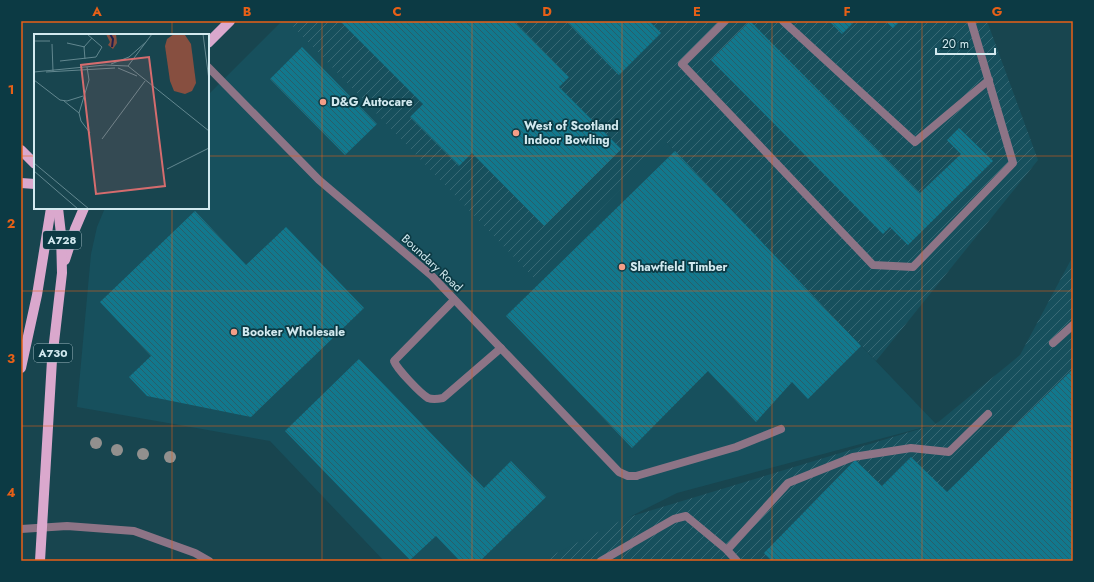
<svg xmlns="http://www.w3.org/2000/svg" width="1094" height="582" viewBox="0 0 1094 582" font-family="Jost,sans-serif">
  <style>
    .built { fill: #17505d }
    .industrial { fill: url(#industrial-furrows) }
    .building { fill: url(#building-back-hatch) }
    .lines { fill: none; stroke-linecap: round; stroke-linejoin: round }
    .service { stroke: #8d7486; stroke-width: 8 }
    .minor { stroke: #8d7486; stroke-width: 8 }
    .primary { stroke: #daa8cd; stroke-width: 10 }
    .tree { fill: #92908e }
    .grid { fill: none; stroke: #e76017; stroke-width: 1; stroke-opacity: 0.55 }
    .poi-dot { fill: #f49e87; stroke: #0c3a44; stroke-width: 1.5 }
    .labels { text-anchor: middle; stroke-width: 3.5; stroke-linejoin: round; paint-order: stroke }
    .shield { fill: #0c3a44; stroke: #97b4bc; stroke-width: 1 }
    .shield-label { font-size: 11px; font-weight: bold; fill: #d2e9ef }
    .poi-label { font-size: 12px; font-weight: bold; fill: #d2e9ef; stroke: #0c3a44; text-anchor: start }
    .street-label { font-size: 12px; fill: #d2e9ef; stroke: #0c3a44 }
    .inset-river { fill: none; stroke: #1b1e50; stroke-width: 2 }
    .inset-road { fill: none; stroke: #62878f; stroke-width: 1 }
    .view { fill: #d56c6e; fill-opacity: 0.15; stroke: #d56c6e; stroke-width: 2 }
    .inset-edge { fill: none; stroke: #d2e9ef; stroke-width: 2 }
    .neatline { fill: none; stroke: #e76017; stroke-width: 1.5 }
    .grid-label { font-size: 13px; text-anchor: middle; font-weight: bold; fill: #e76017 }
  </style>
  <defs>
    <pattern id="industrial-furrows" width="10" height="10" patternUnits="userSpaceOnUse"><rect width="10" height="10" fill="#17505d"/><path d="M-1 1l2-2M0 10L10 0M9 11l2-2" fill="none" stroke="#386975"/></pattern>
    <pattern id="building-back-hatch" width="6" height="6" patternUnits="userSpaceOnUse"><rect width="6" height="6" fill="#12788d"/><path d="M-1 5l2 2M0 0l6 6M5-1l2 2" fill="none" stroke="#285f6a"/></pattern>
  </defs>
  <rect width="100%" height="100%" fill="#18454f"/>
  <polygon class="built" points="282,21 698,21 622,96 936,424 677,493 542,561 384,561 270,441 77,407 91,254 97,227 105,208 208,208 208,95"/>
  <g class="industrial">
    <polygon points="288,21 987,21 1038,160 876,361 666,142 534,278"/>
    <polygon points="1073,256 1073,561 541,561 626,518 936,424 1020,355"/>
  </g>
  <g class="building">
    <polygon points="340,21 514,21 569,77 559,87 621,149 544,226 472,153 459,166 410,117 423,104"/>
    <polygon points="566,21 649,21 661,33 619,75"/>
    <polygon points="750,21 920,193 961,154 947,140 959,128 993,161 908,245 890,227 883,234 711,60"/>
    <polygon points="829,21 855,21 842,34"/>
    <polygon points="885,21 900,21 893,28"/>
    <polygon points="302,47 377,124 345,155 270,79"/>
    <polygon points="675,151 861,346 808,399 792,382 756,422 708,371 632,448 506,316"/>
    <polygon points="195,211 246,265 286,227 364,308 251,417 147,396 129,377 151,356 100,302"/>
    <polygon points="359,359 484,488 511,461 546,497 480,561 460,561 436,536 410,560 285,431"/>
    <polygon points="1073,369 1073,561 772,561 764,553 855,460 882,486 911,457 947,492"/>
  </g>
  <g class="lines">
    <g class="service">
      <polyline points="725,21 682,64 873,265 913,267 1013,163 971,21"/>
      <polyline points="783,21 915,142 989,80"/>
      <path d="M454,300L394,361C397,369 420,393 428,398C433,400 438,399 443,398L501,348"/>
      <polyline points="1053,343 1073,325"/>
      <polyline points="636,476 736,447 781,429"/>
      <polyline points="601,561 674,519 686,516 727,550"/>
      <polyline points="737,561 727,550 788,483 853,457 911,448 949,452 988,414"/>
    </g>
    <g class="minor">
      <polyline points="208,67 319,180 432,276 619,472 628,476 636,476"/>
      <polyline points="21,529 67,526 134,531 195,553 209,561"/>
    </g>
    <g class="primary">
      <polyline points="208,43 230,21"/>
      <polyline points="21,150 35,164"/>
      <polyline points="21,183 35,184"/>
      <polyline points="65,260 75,229 84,208"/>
      <polyline points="21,368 37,295 51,208"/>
      <polyline points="40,561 52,360 62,273 61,234 58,208"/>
    </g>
  </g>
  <g class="tree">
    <circle cx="96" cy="443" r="6"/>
    <circle cx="117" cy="450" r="6"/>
    <circle cx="143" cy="454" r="6"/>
    <circle cx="170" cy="457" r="6"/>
  </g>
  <path class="grid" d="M172,21V35M322,21V561M472,21V561M622,21V561M772,21V561M922,21V561M21,156H35M208,156H1073M172,208V561M21,291H1073M21,426H1073"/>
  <g class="poi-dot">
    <circle cx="323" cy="102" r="4"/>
    <circle cx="516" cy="133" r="4"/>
    <circle cx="622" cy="267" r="4"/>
    <circle cx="234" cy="332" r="4"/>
  </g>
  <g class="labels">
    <g class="shield">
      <rect x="43" y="231" width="38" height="18" rx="3"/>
      <rect x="34" y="344" width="38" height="18" rx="3"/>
    </g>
    <g class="shield-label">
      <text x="62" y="244">A728</text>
      <text x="53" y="357">A730</text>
    </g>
    <g class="poi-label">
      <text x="331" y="106">D&amp;G Autocare</text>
      <text x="524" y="130">West of Scotland<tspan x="524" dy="14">Indoor Bowling</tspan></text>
      <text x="630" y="271">Shawfield Timber</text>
      <text x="242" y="336">Booker Wholesale</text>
    </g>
    <g class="street-label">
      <text transform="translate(432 263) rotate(43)" y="4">Boundary Road</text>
    </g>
  </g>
  <g transform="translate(34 34)">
    <rect width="175" height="175" fill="#18454f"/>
    <path d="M140,0L151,1L157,10L162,49L158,57L151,60L140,57L136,47L131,12L133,5Z" fill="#874f40"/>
    <path d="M72,0H82L83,9L79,15L74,11L76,8Z" fill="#874f40"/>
    <path class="inset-river" d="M76,0L79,5L78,13"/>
    <path class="inset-road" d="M169,0L175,46M0,7H16M33,9L51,13M18,10L19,37M51,25L50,13L58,4M26,27L62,23L68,13L53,0M77,30L95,23L112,8M94,32L175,97M94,32L118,0M53,33L55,46L45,79L47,87L56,99M84,34L103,42M0,38L71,31L94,32M12,38L81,34M0,46L26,66L33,67L49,62M30,67L45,79M68,105L111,47M0,129L55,175M133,135L175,114M0,137L44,175"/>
    <path class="view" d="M115,23L131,152L62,160L47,31Z"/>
    <rect width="175" height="175" class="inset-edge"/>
  </g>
  <rect width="1094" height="582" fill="none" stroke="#0c3a44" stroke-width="44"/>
  <path d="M936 48v6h59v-6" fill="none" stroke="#d2e9ef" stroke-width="2"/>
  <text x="942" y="48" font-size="12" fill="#d2e9ef" stroke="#0c3a44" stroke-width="3" paint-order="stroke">20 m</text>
  <rect x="22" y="22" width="1050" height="538" class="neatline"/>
  <g class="grid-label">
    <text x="97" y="16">A</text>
    <text x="247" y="16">B</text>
    <text x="397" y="16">C</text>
    <text x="547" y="16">D</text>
    <text x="697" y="16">E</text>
    <text x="847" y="16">F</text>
    <text x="997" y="16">G</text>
    <text x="11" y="94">1</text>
    <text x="11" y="228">2</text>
    <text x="11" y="363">3</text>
    <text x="11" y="497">4</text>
  </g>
</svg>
